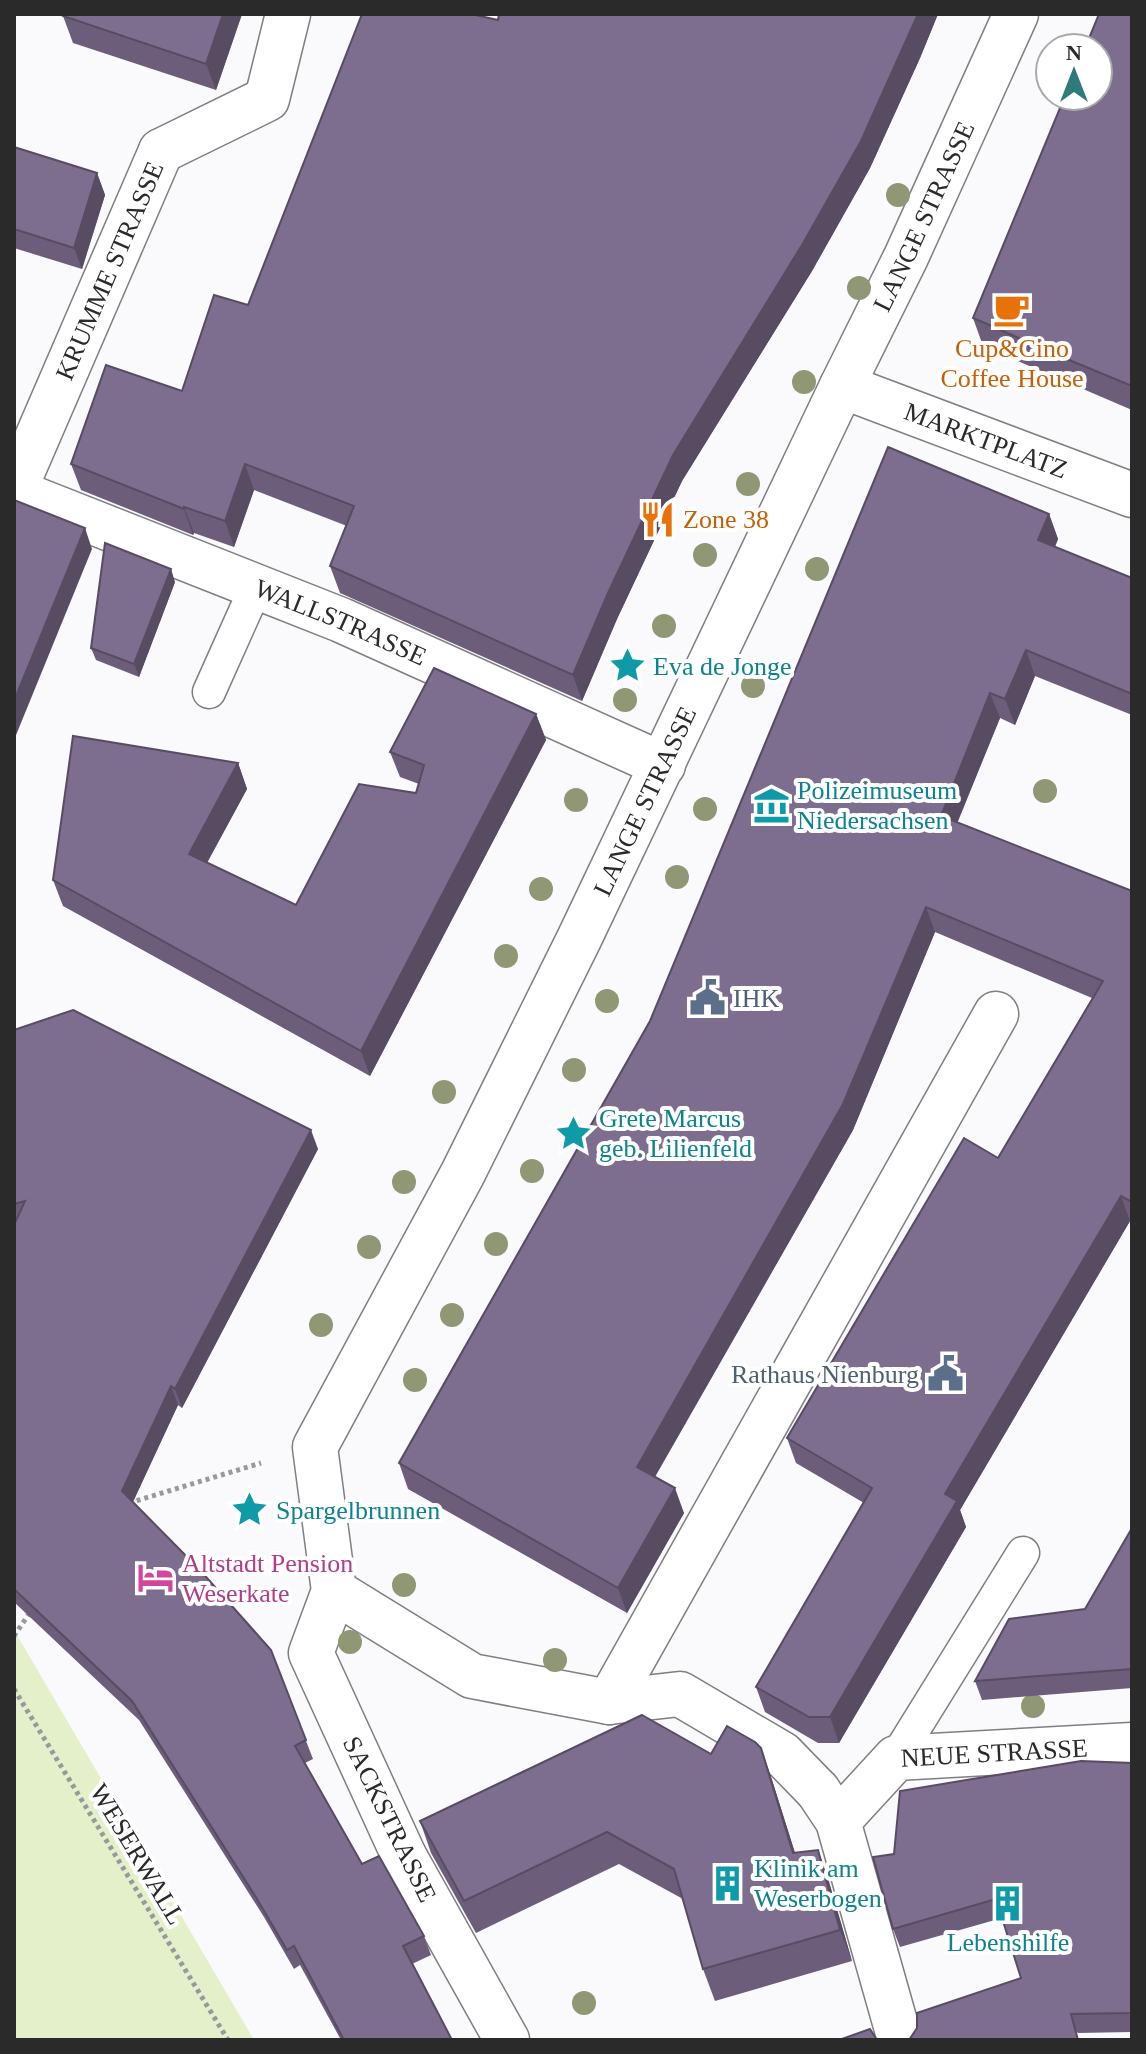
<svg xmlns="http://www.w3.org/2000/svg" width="1146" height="2054" viewBox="0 0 1146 2054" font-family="Georgia,serif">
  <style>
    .green { fill: #e3f0c9 }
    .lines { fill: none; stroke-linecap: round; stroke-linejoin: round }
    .service-casing { stroke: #7f7e81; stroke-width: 35 }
    .pedestrian-casing { stroke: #7f7e81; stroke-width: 47 }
    .minor-casing { stroke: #7f7e81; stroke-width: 47 }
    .path { stroke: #99999b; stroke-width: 5; stroke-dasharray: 4 4; stroke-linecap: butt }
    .service { stroke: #fff; stroke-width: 32 }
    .pedestrian { stroke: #fff; stroke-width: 44 }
    .minor { stroke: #fff; stroke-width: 44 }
    .tree { fill: #8f9775 }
    .wall { fill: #6c5e7a }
    .shaded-wall { fill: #584c63 }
    .building { fill: #7d6d8e; stroke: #584c63; stroke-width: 2 }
    .labels { text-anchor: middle; stroke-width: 8; stroke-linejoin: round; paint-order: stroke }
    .street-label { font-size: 26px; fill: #2a2a2b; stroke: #fff }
    .food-label { font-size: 26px; fill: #c56008; stroke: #fff }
    .culture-label { font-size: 26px; fill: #0d838f; stroke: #fff; text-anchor: start }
    .service-label { font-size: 26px; fill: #4e5e75; stroke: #fff; text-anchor: start }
    .hotel-label { font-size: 26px; fill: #b23c85; stroke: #fff; text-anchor: start }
  </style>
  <rect width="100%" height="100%" fill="#faf9fc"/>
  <polygon class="green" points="14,1630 254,2040 14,2040"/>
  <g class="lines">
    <defs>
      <g id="service">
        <polyline points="209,692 256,587"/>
        <polyline points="896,1758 1023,1553"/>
      </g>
      <g id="pedestrian">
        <path id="s1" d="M842,386L1132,495"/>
        <path id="s2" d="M14,491L341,620L663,765"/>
        <path id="s3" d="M14,491L161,151"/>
        <polyline points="334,1591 472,1676 609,1702 680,1694 782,1754 818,1791"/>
        <polyline points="609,1702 996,1014"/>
        <path id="s4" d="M404,1856L311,1653L334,1591L315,1447L463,1173L579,939L842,386L906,257L1016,14"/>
      </g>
      <g id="minor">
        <polyline points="161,151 267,99 288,14"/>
        <polyline points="818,1791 838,1821 900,2040"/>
        <path id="s5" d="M838,1821L896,1758L1132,1745"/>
        <polyline points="404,1856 507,2040"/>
      </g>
    </defs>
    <use href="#service" class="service-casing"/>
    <use href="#pedestrian" class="pedestrian-casing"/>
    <use href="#minor" class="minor-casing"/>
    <g class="path">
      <polyline points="129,1503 261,1463"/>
      <polyline points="14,1636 31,1611"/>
      <polyline points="14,1689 228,2040"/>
    </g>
    <use href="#service" class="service"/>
    <use href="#pedestrian" class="pedestrian"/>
    <use href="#minor" class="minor"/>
  </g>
  <g class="tree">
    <circle cx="898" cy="195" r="12"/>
    <circle cx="859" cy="288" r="12"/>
    <circle cx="804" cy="382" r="12"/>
    <circle cx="748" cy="484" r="12"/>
    <circle cx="705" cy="555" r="12"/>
    <circle cx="817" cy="569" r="12"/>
    <circle cx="664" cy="626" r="12"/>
    <circle cx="753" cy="686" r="12"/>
    <circle cx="625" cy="700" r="12"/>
    <circle cx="1045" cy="791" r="12"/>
    <circle cx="576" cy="800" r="12"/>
    <circle cx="705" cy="809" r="12"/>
    <circle cx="677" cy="877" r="12"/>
    <circle cx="541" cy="889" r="12"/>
    <circle cx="506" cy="956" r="12"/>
    <circle cx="607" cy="1001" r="12"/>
    <circle cx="574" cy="1070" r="12"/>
    <circle cx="444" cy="1092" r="12"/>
    <circle cx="532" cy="1171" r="12"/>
    <circle cx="404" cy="1182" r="12"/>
    <circle cx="496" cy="1244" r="12"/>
    <circle cx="369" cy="1247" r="12"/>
    <circle cx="452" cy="1315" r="12"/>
    <circle cx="321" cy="1325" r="12"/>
    <circle cx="415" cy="1380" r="12"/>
    <circle cx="404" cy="1585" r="12"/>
    <circle cx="350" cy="1642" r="12"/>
    <circle cx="555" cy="1660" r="12"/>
    <circle cx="1033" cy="1706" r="12"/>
    <circle cx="584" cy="2003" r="12"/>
  </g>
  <g class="wall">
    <polygon points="242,14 216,90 73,43 63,16"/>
    <polygon points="499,14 938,14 920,58 870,168 812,271 682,481 617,619 582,701 340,593 330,566 347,526 254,490 234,547 194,533 193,535 81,490 71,464 182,391 248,305 498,20"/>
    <polygon points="1132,14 1132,410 983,346 973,318"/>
    <polygon points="14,147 97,173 105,195 82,269 14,248"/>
    <polygon points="1049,514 1058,539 1055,547 1132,578 1132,715 1035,676 1015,725 1000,718 957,822 1132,891 1132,1222 1130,1221 960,1510 966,1527 839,1743 818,1743 765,1712 756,1687 864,1503 796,1463 787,1438 998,1158 1092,998 935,932 853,1130 655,1477 684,1513 627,1613 408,1489 399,1463"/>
    <polygon points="175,582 139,677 96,660 91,648"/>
    <polygon points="536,714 546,740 370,1076 63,906 53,880 238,763 247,789 207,863 296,905 416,793 419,784 400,777 390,752"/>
    <polygon points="14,1030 318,1149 182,1408 178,1405 133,1502 271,1650 313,1759 305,1763 362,1864 424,1936 431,1955 412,1964 452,2040 341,2040 300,1965 294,1969 264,1917 139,1720 14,1602"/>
    <polygon points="1132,1528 1132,1688 982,1700 975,1681 1085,1609"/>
    <polygon points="761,1748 772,1780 795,1853 818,1850 829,1882 852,1961 715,2001 703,1969 683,1899 619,1864 476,1933 431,1853 420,1821 711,1754"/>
    <polygon points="1132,1763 1132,2032 1078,2033 1021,1978 1002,1918 900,1947 893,1929 894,1854"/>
  </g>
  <g class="shaded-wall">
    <polygon points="223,14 242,14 216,90 206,64"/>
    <polygon points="918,14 938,14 920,58 870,168 812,271 682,481 617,619 582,701 573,675 608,593 673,455"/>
    <polygon points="97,173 105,195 82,269 74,248"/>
    <polygon points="245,464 254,490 234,547 225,521"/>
    <polygon points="184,507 194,533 193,535 184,509"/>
    <polygon points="1049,514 1058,539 1047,565 1038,540"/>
    <polygon points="85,528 92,549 14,740 14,701"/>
    <polygon points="171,569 175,582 139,677 134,664"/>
    <polygon points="1026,650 1035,676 1015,725 1005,699"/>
    <polygon points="990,693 1000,718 950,841 941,816"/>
    <polygon points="536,714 546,740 370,1076 361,1051"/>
    <polygon points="238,763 247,789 198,879 189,854"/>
    <polygon points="926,907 935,932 853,1130 646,1492 637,1467"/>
    <polygon points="311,1130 318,1149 182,1408 175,1389"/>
    <polygon points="1121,1196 1130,1221 960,1510 966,1527 839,1743 830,1717 945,1494"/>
    <polygon points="171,1386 178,1405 129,1510 122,1491"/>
    <polygon points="675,1488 684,1513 627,1613 618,1588"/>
    <polygon points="761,1748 772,1780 805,1885 793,1853"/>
    <polygon points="818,1850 829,1882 852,1961 840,1930"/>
  </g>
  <g class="building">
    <polygon points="64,14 223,14 206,64 63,16"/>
    <polygon points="362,14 471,14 498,20 499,14 918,14 861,141 802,245 673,455 608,593 573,675 330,566 354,506 245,464 225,521 184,507 184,509 71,464 106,365 182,391 214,295 248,305"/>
    <polygon points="1099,14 1132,14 1132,386 1069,360 973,318 1065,96 1098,96 1098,48 1085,48"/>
    <polygon points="14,147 97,173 74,248 14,229"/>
    <polygon points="888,447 1049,514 1038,540 1132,578 1132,694 1026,650 1005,699 990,693 941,816 1132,891 1132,1202 1121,1196 945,1494 957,1501 830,1717 809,1717 756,1687 872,1488 787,1438 964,1138 998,1158 1103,981 926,907 843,1104 637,1467 675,1488 618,1588 399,1463 650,1021"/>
    <polygon points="14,500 85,528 14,701"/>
    <polygon points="105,543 171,569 134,664 91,648"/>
    <polygon points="434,668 536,714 361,1051 53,880 73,736 238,763 189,854 296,905 359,784 416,793 424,765 390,752"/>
    <polygon points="73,1010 311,1130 175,1389 171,1386 122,1491 199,1569 271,1650 306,1740 295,1746 362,1864 379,1856 424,1936 403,1946 452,2040 344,2040 294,1946 287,1950 257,1899 132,1701 14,1589 14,1225 25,1201 14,1204 14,1030"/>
    <polygon points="1132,1528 1132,1669 975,1681 1009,1619 1085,1609"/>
    <polygon points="642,1715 711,1754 727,1726 755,1742 761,1748 793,1853 818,1850 840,1930 703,1969 674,1869 607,1832 464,1901 420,1821"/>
    <polygon points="1081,1761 1132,1763 1132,2013 1071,2014 1078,2040 909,2040 917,2028 917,2013 1021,1978 996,1899 893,1929 873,1857 894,1854 900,1791"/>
    <polygon points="870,2029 877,2040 839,2040"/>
  </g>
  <defs>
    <symbol id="cafe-bare" viewBox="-9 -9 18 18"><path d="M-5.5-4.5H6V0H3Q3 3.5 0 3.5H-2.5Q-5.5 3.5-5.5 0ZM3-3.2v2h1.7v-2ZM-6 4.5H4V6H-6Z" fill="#e8710a" stroke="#fff" stroke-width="2.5" paint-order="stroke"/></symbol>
    <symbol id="restaurant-bare" viewBox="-9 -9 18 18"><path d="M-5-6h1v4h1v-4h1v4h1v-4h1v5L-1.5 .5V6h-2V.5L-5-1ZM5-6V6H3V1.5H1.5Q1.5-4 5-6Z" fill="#e8710a" stroke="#fff" stroke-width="2.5" paint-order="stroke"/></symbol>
    <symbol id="sight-bare" viewBox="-9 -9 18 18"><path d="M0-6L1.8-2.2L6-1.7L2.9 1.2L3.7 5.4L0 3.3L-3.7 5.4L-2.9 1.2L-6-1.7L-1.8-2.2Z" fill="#0f9aa8" stroke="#fff" stroke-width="2.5" paint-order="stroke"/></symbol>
    <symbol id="museum-bare" viewBox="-9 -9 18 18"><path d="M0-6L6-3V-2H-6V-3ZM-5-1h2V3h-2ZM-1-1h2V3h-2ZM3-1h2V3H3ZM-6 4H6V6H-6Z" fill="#0f9aa8" stroke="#fff" stroke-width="2.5" paint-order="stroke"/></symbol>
    <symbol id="civic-bare" viewBox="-9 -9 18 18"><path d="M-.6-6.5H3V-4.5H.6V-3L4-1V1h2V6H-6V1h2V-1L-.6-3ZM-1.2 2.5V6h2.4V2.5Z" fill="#5c6f8a" stroke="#fff" stroke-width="2.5" paint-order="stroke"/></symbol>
    <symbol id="hotel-bare" viewBox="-9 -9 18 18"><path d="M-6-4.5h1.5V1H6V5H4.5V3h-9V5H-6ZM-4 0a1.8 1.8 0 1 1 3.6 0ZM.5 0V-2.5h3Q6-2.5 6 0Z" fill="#d1479c" stroke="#fff" stroke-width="2.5" paint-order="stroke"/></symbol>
    <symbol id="building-bare" viewBox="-9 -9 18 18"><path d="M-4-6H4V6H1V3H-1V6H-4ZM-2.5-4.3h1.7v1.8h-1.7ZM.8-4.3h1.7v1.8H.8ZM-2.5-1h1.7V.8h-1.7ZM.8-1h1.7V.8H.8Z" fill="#0f9aa8" stroke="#fff" stroke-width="2.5" paint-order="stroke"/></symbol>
  </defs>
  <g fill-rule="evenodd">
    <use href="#cafe-bare" x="986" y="284" width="51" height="51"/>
    <use href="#restaurant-bare" x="632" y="494" width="51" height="51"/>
    <use href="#sight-bare" x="602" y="640" width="51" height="51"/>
    <use href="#museum-bare" x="746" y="780" width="51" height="51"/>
    <use href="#civic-bare" x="682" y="972" width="51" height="51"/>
    <use href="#sight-bare" x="548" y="1108" width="51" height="51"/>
    <use href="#civic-bare" x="920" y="1348" width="51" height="51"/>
    <use href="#sight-bare" x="224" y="1484" width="51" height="51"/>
    <use href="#hotel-bare" x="130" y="1552" width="51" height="51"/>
    <use href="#building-bare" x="702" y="1858" width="51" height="51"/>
    <use href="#building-bare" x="982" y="1878" width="51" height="51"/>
  </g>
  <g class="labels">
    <g class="street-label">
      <text dy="9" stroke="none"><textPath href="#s4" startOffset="1808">LANGE STRASSE</textPath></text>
      <text dy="9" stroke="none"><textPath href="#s3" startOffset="240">KRUMME STRASSE</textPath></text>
      <text dy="9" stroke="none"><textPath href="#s1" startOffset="154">MARKTPLATZ</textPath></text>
      <text dy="9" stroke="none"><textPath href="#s2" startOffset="352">WALLSTRASSE</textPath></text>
      <text dy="9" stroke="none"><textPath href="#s4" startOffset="1160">LANGE STRASSE</textPath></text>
      <text dy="9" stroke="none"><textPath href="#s5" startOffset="184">NEUE STRASSE</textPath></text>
      <text transform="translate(390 1819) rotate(64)" y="9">SACKSTRASSE</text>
      <text transform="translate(138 1854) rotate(59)" y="9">WESERWALL</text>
    </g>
    <g class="food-label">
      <text x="1012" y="357">Cup&amp;Cino<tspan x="1012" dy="30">Coffee House</tspan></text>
      <text x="683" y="528" text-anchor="start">Zone 38</text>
    </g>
    <g class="culture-label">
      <text x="653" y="675">Eva de Jonge</text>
      <text x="797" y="799">Polizeimuseum<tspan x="797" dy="30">Niedersachsen</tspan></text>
      <text x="599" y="1127">Grete Marcus<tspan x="599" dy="30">geb. Lilienfeld</tspan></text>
      <text x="276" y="1519">Spargelbrunnen</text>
      <text x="754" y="1877">Klinik am<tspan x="754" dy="30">Weserbogen</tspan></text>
      <text x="1008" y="1951" text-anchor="middle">Lebenshilfe</text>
    </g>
    <g class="service-label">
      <text x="733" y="1007">IHK</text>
      <text x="919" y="1383" text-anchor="end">Rathaus Nienburg</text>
    </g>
    <g class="hotel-label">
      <text x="182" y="1572">Altstadt Pension<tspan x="182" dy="30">Weserkate</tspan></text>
    </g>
  </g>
  <rect width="1146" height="2054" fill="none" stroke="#2a2a2b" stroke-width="32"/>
  <g transform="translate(1074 72)"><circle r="38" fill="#ffffff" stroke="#aaaaaa" stroke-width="2"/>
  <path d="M0-6L14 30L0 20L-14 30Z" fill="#307a7c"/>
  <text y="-12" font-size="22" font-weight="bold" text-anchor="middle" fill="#2a2a2b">N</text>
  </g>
</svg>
